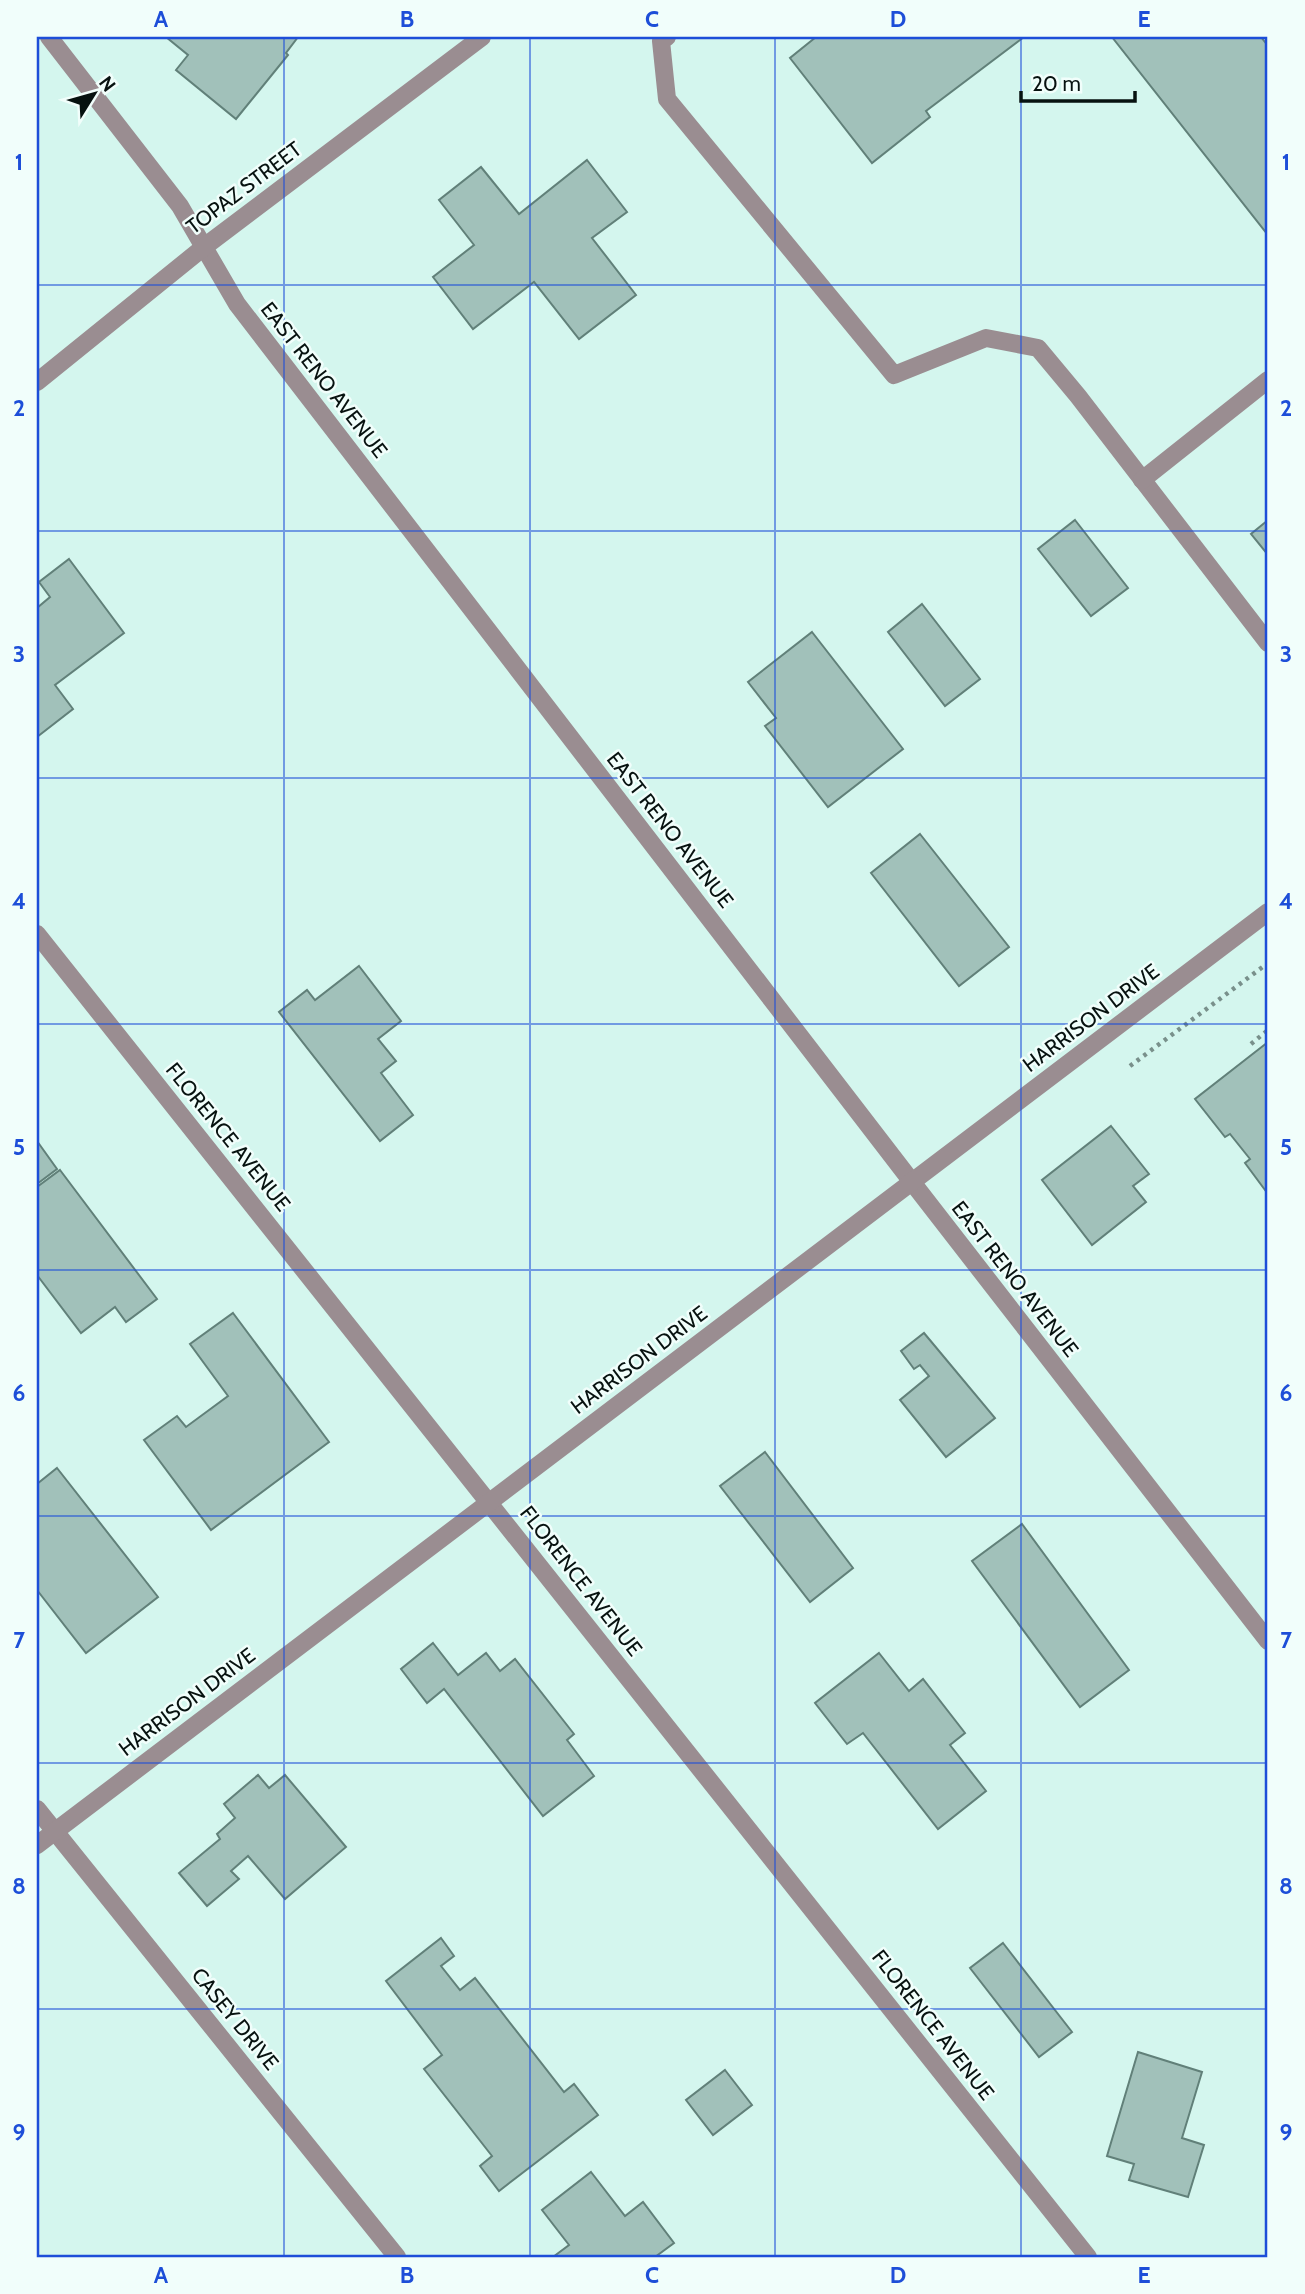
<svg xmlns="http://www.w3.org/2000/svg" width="1305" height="2294" viewBox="0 0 1305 2294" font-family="Cabin,sans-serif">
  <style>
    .building { fill: #a1c1ba; stroke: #618079; stroke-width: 2 }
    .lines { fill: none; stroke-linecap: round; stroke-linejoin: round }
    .path { stroke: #79908b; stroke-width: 4.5; stroke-dasharray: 3.5 5; stroke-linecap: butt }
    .lane { stroke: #9a8d91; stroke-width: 18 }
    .street { stroke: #9a8d91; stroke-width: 18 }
    .grid { fill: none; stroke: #1d4ed8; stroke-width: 2; stroke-opacity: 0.55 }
    .labels { text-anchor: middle; stroke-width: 5; stroke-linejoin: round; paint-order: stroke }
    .street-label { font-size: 21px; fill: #071210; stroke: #f1fefb }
    .neatline { fill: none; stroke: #1d4ed8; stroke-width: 2.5 }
    .grid-label { font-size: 23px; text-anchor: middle; font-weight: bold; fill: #1d4ed8 }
  </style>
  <rect width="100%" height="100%" fill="#d4f6ee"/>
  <g class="building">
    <polygon points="166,37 298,37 286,53 288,55 236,119 176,70 188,55"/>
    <polygon points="816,37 1024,37 926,111 930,117 872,163 790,58"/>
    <polygon points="1112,37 1261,37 1268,46 1268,235"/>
    <polygon points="587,160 627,212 592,238 636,295 579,339 534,282 473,329 433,277 474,245 439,200 481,167 519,214"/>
    <polygon points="1075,520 1128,588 1091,616 1038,549"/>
    <polygon points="1268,520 1268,555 1251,534"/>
    <polygon points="69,559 124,633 55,685 73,709 37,737 37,608 50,597 39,582"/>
    <polygon points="922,604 980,679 945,706 888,632"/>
    <polygon points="812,632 903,749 828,807 765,726 776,718 748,682"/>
    <polygon points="920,834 1009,947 959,986 871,873"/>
    <polygon points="359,966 401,1021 378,1039 396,1061 381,1073 413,1115 380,1141 279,1012 307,990 315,1000"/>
    <polygon points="1268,1042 1268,1194 1245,1163 1250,1159 1230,1134 1225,1137 1195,1099"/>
    <polygon points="1111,1126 1149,1174 1133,1186 1146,1202 1092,1245 1042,1180"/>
    <polygon points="37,1141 57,1169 37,1184"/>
    <polygon points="60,1170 157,1299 126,1322 115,1307 81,1333 37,1275 37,1187"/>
    <polygon points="233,1313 329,1442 211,1530 144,1440 177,1416 186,1427 228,1396 190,1344"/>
    <polygon points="924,1333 995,1418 946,1457 900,1400 929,1376 920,1365 914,1369 901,1351"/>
    <polygon points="765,1452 853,1568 810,1602 720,1486"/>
    <polygon points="57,1468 158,1597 86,1653 37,1590 37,1484"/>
    <polygon points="1022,1524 1129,1670 1080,1707 972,1561"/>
    <polygon points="433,1643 458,1675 486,1653 500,1671 515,1659 574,1734 567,1740 594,1776 543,1816 444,1689 427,1703 401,1669"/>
    <polygon points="879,1653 909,1691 923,1679 965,1733 950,1745 986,1791 938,1829 863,1733 847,1744 815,1703"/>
    <polygon points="258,1775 269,1788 285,1775 346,1847 285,1899 248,1856 231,1871 239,1879 207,1906 179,1873 220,1839 217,1834 235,1818 224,1804"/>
    <polygon points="441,1938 454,1956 441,1966 460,1990 475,1978 564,2092 574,2084 598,2115 499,2191 480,2166 492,2156 424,2069 442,2055 386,1981"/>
    <polygon points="1003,1943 1072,2032 1039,2057 970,1968"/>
    <polygon points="1138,2052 1202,2072 1182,2138 1204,2145 1188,2197 1129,2180 1134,2164 1107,2156"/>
    <polygon points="725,2070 752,2105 713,2135 686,2100"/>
    <polygon points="591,2172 625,2216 643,2202 674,2243 655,2257 553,2257 569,2245 542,2210"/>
  </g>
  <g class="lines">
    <g class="path">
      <polyline points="1251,1044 1268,1030"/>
      <polyline points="1130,1066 1268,963"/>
    </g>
    <g class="lane">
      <polyline points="667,37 661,41 667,99 894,375 986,338 1038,348 1078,396 1268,643"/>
      <polyline points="1142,480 1268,380"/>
    </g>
    <g class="street">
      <polyline points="49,37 180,206 237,304 912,1182 1268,1641"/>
      <polyline points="37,382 204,247 482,37"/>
      <polyline points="37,934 1088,2257"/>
      <polyline points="37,1809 397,2257"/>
      <polyline points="37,1845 1268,912"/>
    </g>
  </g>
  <path class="grid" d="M284,37V2257M530,37V2257M775,37V2257M1021,37V2257M37,285H1268M37,531H1268M37,778H1268M37,1024H1268M37,1270H1268M37,1516H1268M37,1763H1268M37,2009H1268"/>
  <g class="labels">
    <g class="street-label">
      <text transform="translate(244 188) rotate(-37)" y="7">TOPAZ STREET</text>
      <text transform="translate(324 380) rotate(52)" y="7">EAST RENO AVENUE</text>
      <text transform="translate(670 830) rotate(52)" y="7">EAST RENO AVENUE</text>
      <text transform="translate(1091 1018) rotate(-37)" y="7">HARRISON DRIVE</text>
      <text transform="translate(228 1137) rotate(51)" y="7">FLORENCE AVENUE</text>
      <text transform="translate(1015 1279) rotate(52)" y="7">EAST RENO AVENUE</text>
      <text transform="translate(639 1360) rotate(-37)" y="7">HARRISON DRIVE</text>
      <text transform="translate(581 1581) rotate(52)" y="7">FLORENCE AVENUE</text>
      <text transform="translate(187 1702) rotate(-37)" y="7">HARRISON DRIVE</text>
      <text transform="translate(235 2019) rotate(51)" y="7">CASEY DRIVE</text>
      <text transform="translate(933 2025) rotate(52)" y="7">FLORENCE AVENUE</text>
    </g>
  </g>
  <rect width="1305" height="2294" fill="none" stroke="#f1fefb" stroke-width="77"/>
  <g transform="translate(94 94) rotate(53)" stroke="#f1fefb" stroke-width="5" paint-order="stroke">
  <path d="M0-5L12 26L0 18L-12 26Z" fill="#071210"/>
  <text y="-10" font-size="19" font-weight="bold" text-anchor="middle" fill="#071210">N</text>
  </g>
  <path d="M1021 91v10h114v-10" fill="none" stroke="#071210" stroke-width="3.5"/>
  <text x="1032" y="91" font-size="21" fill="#071210" stroke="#f1fefb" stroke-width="5" paint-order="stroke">20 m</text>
  <rect x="38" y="38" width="1228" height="2218" class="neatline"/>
  <g class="grid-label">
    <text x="161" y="27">A</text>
    <text x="407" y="27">B</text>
    <text x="652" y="27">C</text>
    <text x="898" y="27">D</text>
    <text x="1144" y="27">E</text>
    <text x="19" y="170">1</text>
    <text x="1286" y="170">1</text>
    <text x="19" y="416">2</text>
    <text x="1286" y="416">2</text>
    <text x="19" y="662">3</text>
    <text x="1286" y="662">3</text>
    <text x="19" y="909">4</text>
    <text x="1286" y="909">4</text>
    <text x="19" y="1155">5</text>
    <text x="1286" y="1155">5</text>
    <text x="19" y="1401">6</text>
    <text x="1286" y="1401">6</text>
    <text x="19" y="1648">7</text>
    <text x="1286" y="1648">7</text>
    <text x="19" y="1894">8</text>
    <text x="1286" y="1894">8</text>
    <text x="19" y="2140">9</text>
    <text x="1286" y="2140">9</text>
    <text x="161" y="2283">A</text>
    <text x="407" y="2283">B</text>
    <text x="652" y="2283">C</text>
    <text x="898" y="2283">D</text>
    <text x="1144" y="2283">E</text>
  </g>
</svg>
